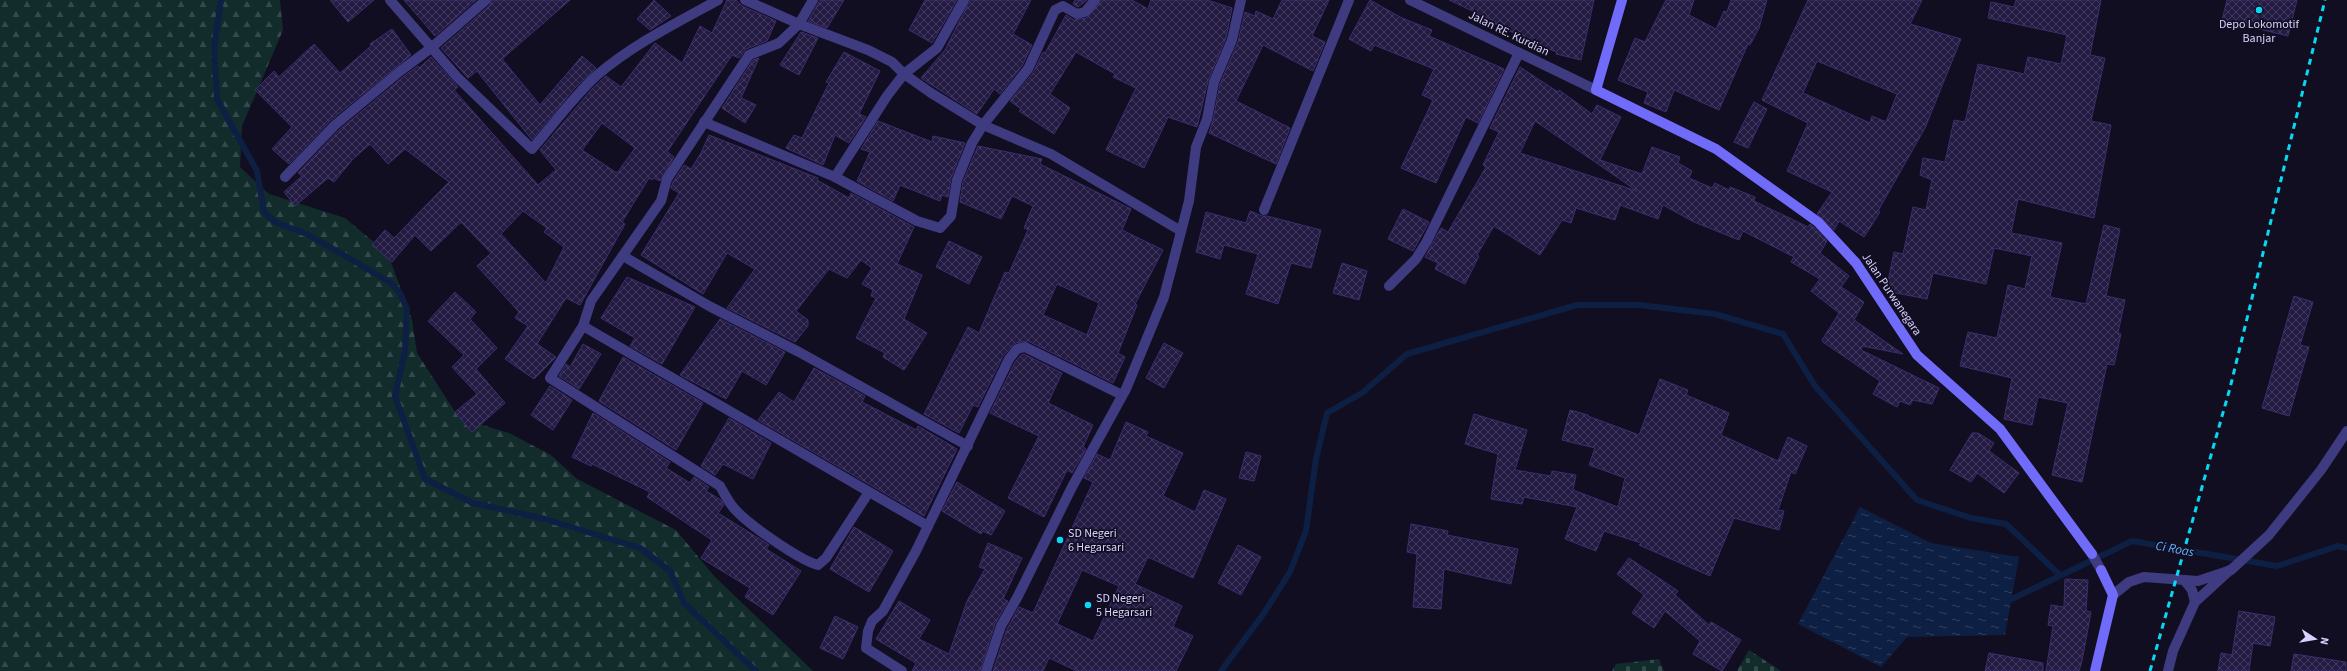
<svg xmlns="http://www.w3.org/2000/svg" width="2347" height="671" viewBox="0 0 2347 671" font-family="'Source Sans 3',sans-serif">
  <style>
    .forest { fill: url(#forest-firs) }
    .cemetery { fill: url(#cemetery-stones) }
    .water { fill: url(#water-ripples) }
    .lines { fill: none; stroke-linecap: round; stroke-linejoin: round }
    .stream { stroke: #0d2043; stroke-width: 6 }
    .building { fill: url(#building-cross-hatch); stroke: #3c2e6e; fill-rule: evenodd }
    .lane { stroke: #3f3b80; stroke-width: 10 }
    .street { stroke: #3f3b80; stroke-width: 10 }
    .secondary { stroke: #716bfa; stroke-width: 10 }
    .rail { stroke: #08d8f3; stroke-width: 3; stroke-dasharray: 6 5; stroke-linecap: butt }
    .poi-dot { fill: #08d8f3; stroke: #120e22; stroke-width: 1.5 }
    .labels { text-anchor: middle; stroke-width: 3.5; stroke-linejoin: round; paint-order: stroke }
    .poi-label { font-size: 12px; fill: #d7d1fe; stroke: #120e22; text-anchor: start }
    .street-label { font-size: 12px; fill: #d7d1fe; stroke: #120e22 }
    .water-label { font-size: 13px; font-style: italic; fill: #63b2fa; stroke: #120e22 }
  </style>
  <defs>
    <pattern id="forest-firs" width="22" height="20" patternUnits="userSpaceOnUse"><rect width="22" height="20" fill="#122c2c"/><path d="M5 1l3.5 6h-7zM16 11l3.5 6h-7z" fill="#344a4c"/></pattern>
    <pattern id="cemetery-stones" width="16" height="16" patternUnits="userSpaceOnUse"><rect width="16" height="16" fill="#122c2c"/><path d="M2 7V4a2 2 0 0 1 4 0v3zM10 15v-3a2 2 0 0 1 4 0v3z" fill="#344a4c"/></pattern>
    <pattern id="water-ripples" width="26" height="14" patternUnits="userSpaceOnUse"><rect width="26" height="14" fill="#0d2043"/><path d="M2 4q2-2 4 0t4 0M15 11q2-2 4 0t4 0" fill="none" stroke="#303f5f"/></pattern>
    <pattern id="building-cross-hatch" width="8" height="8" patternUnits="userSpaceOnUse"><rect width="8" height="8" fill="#241b43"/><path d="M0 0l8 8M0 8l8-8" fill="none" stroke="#433b5f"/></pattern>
  </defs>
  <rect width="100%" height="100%" fill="#120e22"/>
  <polygon class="forest" points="0,0 280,0 283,30 242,126 240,167 269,194 345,218 388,254 412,320 417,353 459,418 509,433 551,455 577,479 676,530 714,576 813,671 0,671"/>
  <g class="cemetery">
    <polygon points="1749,650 1781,671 1737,671"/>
    <polygon points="1659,659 1664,671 1612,671 1616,664"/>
  </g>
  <polygon class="water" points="1860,507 1931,543 2019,557 2005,635 1907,637 1881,667 1798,624"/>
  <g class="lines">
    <g class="stream">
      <polyline points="221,0 214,47 217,99 257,171 264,212 275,222 309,235 354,261 391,283 400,293 407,309 405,351 395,396 425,479 473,503 545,519 640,548 670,571 684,603 756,671"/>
      <polyline points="2012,599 2132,541 2277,566 2338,546 2347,548"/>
      <polyline points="1221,671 1264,613 1290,572 1306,531 1316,459 1327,413 1362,393 1407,354 1577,305 1639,305 1715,314 1783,334 1815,386 1917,500 1971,518 2006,524 2060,575"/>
    </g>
  </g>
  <g class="building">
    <polygon points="330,0 374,0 348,22"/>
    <polygon points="404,0 476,0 435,36"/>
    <polygon points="492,0 570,0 502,59 540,105 582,56 596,68 574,89 532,140 477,71 468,78 441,48 490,5"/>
    <polygon points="654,0 671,16 650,30 637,19"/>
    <path d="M727,0H736L742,6L776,21L767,41L746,49L739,58L732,55L667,152L674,157L660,181L654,178L652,180L649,178L622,222L625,224L580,305L566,298L537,344L556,357L534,379L505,359L528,326L515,318L519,312L477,266L491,253L461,222L431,251L415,235L392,262L372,245L385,230L394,238L449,182L405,149L388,164L370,144L353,159L334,182L328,178L295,206L284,192L302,176L298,173L339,130L403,77L418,66L419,68L431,57L458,87L454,90L538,185L556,170L540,150L592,89L606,76L621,87L655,43L682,63L700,26L712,33ZM602,123L635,148L617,173L582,150ZM523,211L547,228L544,232L564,247L546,283L501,234Z"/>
    <polygon points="820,0 844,0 827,28 808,21"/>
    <polygon points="925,0 957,0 932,43 909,30"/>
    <polygon points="970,0 1031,0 1013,34 1032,45 1022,66 1000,94 994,89 977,114 921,78 945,50"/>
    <polygon points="1075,0 1087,0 1078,7 1073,4"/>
    <polygon points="1101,0 1132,0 1148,9 1151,0 1207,0 1232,8 1226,38 1208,81 1197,127 1168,117 1144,168 1106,150 1136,88 1113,77 1115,74 1076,52 1050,94 1070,108 1054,134 1019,111 1021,109 1010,101 1033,73 1043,52 1045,53 1066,15 1074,20 1087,18"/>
    <polygon points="1282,0 1329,0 1312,36 1325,42 1313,71 1263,45 1236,101 1290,128 1276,164 1209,133 1213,120 1220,84 1238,42 1245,12 1255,16 1256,11 1273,19"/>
    <polygon points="1370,0 1402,18 1432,30 1429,36 1504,69 1478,123 1466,117 1436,183 1401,168 1433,100 1422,95 1434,69 1374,45 1371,51 1349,39"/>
    <polygon points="1449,0 1594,0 1581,60 1556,54 1557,52 1523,40 1524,38 1495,24 1496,22"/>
    <polygon points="1666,0 1694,0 1689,15 1716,29 1724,11 1727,12 1731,0 1767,0 1759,28 1750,45 1748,44 1719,110 1674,90 1666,112 1644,103 1648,92 1618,80 1635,38 1645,42"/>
    <path d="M1808,0H1922L1910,24L1961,39L1925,128L1878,211L1880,212L1864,237L1839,221L1834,230L1817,214L1832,192L1787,171L1808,123L1762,100ZM1817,61L1897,94L1886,122L1872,116L1870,123L1803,93Z"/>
    <polygon points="2016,0 2101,0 2090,55 2105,58 2091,121 2111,125 2094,218 2018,199 2011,233 2062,243 2050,297 2086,304 2104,225 2120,229 2106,296 2125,300 2118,333 2121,334 2114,365 2107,364 2082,482 2052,475 2068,403 2038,397 2032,425 2004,419 2012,378 1960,366 1968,332 1997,338 2008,285 2025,289 2032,256 1994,248 1986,284 1933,273 1927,299 1886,291 1894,252 1903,254 1913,207 1926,210 1932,180 1920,175 1923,158 1945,162 1954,120 1965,122 1978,64 2024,74 2028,57 2061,64 2067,35 1988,18 1991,2 2014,7"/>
    <polygon points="2227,0 2297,0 2288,36 2222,20"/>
    <polygon points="392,29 411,55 331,120 289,164 272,149 292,127 255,90 274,71 279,77 314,44 340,73 371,46 370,44"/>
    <polygon points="801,32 818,38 799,75 780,65"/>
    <polygon points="844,52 880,71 859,114 866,117 849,143 835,135 823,165 786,148 794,135 802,138 829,83 826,82"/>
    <polygon points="759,58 741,98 756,105 745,123 722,108 753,60"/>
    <path d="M1520,67L1558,92L1559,90L1592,114L1597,105L1621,117L1600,160L1642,174L1652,147L1680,157L1678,163L1692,171L1689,178L1712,188L1715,183L1729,190L1730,187L1755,197L1754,201L1808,227L1810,224L1814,227L1827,241L1820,253L1849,276L1841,287L1864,302L1854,320L1903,354L1862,346L1861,350L1939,388L1932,404L1913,400L1910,405L1900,401L1897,407L1873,394L1880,381L1823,342L1822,340L1839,313L1811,291L1820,279L1791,262L1794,257L1743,231L1739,240L1694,222L1663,205L1658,219L1620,205L1615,220L1576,208L1571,223L1562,220L1540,255L1494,226L1477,255L1479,256L1465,284L1435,269L1438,263L1425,257L1441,228L1448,232L1486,167L1483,165L1499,132L1490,128ZM1535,121L1598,164L1637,191L1520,153Z"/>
    <polygon points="1754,102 1767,109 1748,148 1734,142"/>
    <polygon points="878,121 932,142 933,136 965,143 951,178 948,197 942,195 940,201 900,185 893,201 857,181 870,152 861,149"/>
    <polygon points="709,135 818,178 817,180 849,198 851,193 914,227 897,264 922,275 904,319 927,333 904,370 883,357 885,353 856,338 876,298 871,296 873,290 862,284 872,268 861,260 847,278 829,269 796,311 808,320 808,326 795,342 727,308 755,269 727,253 703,294 641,255 679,193 671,188 673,182 684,165 691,169 701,153"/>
    <path d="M978,146L1042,159L1040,164L1131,209L1122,230L1163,250L1135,304L1137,305L1118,353L1125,357L1113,383L1028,341L1015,343L1003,356L978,407L973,405L959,433L924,414L968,327L979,333L1005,272L1009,273L1028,230L1024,228L1033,206L1012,196L1001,219L960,202L963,182ZM1057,284L1099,303L1087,335L1043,315Z"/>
    <polygon points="1403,209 1429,222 1413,251 1388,239"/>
    <polygon points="1250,211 1262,216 1267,216 1321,230 1311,268 1291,263 1278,304 1246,294 1258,254 1224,245 1220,259 1196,252 1206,212 1246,223"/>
    <polygon points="949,241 982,257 969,284 936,267"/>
    <polygon points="1342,263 1367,271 1359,300 1333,293"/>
    <polygon points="627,277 695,307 662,364 630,346 635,338 601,318"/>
    <polygon points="455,292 476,312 470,319 497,348 476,369 505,403 472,432 455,412 477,394 452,367 464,355 428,321"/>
    <polygon points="2294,296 2313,302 2300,345 2309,347 2289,416 2262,408"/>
    <polygon points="720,319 785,352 766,385 742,371 726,399 680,375"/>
    <polygon points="1164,343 1183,353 1164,388 1146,378"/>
    <polygon points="583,344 601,354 579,389 559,376 566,364 570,367"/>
    <polygon points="1024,354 1062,373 1048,403 1093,425 1083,447 1086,449 1072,473 1067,470 1044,517 1008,498 1039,436 990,413 1015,362 1021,355"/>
    <polygon points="623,357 703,403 676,450 599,401"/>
    <polygon points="814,368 865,396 862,402 916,430 918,426 957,449 924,516 758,420 779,392 794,402"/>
    <polygon points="1660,379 1688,390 1686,395 1729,413 1721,435 1743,445 1778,461 1788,437 1807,446 1795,474 1791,472 1778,510 1784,511 1779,530 1734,518 1710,576 1639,545 1641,543 1604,531 1596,551 1565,539 1577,507 1524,497 1522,504 1491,499 1498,454 1465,444 1474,414 1527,430 1515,470 1551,476 1552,471 1576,475 1573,490 1618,507 1625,478 1589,465 1595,448 1562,440 1570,410 1588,415 1588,416 1639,435"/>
    <polygon points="550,386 572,400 553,430 531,415"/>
    <polygon points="593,413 670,462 666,468 690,483 694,477 709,487 706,491 721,500 724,505 718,513 763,541 769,545 766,549 801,571 773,615 745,597 750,588 701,558 712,540 647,497 650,492 592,464 591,466 572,457"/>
    <polygon points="729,418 771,443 753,479 723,464 715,475 701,466"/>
    <path d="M1126,422L1148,432L1146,436L1183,453L1163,496L1195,512L1204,490L1226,499L1193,578L1148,557L1135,584L1182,606L1173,627L1193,636L1176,671H1077L1049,658L1043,671H993L1007,629L1019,607L1033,613L1093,482L1084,478L1097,454L1110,460ZM1082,570L1119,586L1093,641L1057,624Z"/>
    <polygon points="1972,433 1978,433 1994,443 1989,451 2019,473 2004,493 1977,473 1971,482 1950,470"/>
    <polygon points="1246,452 1261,456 1254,481 1239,478"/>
    <polygon points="957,482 1005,511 991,535 983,531 981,534 942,511"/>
    <polygon points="1411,524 1448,531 1447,535 1518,549 1511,584 1444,569 1441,609 1413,607 1417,554 1407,552"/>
    <polygon points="854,527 893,551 869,592 830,569"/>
    <polygon points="988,543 1022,558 1003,599 1008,601 995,624 980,671 912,671 916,663 876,639 899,601 930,620 919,639 949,654 967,601 985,569 979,567"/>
    <polygon points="1238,545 1261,557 1241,595 1218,583"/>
    <polygon points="1629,558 1678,591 1675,595 1709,625 1711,622 1741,640 1722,671 1693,654 1700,641 1665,611 1654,628 1632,613 1644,595 1617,574"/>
    <polygon points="2065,579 2088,580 2086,611 2091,612 2082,661 2079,671 2046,671 2053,626 2048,625 2051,605 2064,607"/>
    <polygon points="2239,611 2275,617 2270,646 2253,643 2249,671 2218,671 2221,653 2232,655"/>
    <polygon points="835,616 858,627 843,659 820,648"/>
    <polygon points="1989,653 2043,663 2043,671 1985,671"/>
    <polygon points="2294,654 2346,662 2346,671 2291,671"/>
  </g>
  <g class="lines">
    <polyline class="lane" points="2168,671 2173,651 2195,602 2230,570"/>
    <g class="street">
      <path d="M390,0L457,77L532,149C553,125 572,98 596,76C632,45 676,23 718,0"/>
      <polyline points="745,0 799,24 868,50 892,62 904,74 931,93 983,125 1051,154 1181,231"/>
      <polyline points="964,0 937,48 904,74 887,96 835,177 917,221 940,228 951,216 957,180 972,143 983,125 1028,69 1055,10 1063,6 1077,14 1085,12 1095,0"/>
      <polyline points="1410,0 1596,90"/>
      <polyline points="704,122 835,177"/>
      <polyline points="285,177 335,125 399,72 431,48 486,0"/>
      <polyline points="1264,210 1349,0"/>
      <polyline points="623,256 709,306 799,352 968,446"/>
      <polyline points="1389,286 1416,259 1427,241 1519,53"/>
      <polyline points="583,326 591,301 661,201 667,179 749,55 779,43 799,24 813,0"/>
      <path d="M869,492L826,558L818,565C799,560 746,523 733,507C728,501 724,493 720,486L550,378L583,326L928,526"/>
      <polyline points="2092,554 2101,570"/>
      <polyline points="2184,580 2192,590 2195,602"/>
      <polyline points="2113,595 2129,582 2144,577 2198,581 2231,570 2269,535 2321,470 2347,431"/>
      <polyline points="902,671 866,648 868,631 872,621 883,611 916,551 1009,359 1017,349 1025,347 1122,395"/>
      <polyline points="986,671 1001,626 1018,596 1072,487 1126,389 1164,297 1189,201 1196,147 1207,119 1214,82 1232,40 1241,0"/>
    </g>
    <g class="secondary">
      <polyline points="1622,0 1596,90 1716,149 1818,222 1856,263 1917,355 2000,429 2092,554"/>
      <polyline points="2095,671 2113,595 2101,570"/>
    </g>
    <polyline class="rail" points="2150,671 2230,388 2325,0"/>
  </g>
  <g class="poi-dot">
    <circle cx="2259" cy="10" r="4"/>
    <circle cx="1060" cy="540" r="4"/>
    <circle cx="1088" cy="605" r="4"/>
  </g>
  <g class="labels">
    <g class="poi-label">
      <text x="2259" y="28" text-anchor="middle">Depo Lokomotif<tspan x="2259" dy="14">Banjar</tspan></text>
      <text x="1068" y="537">SD Negeri<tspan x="1068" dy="14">6 Hegarsari</tspan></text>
      <text x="1096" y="602">SD Negeri<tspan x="1096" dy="14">5 Hegarsari</tspan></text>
    </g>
    <g class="street-label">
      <text transform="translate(1509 33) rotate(26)" y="4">Jalan RE. Kurdian</text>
      <text transform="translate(1892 294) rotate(56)" y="4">Jalan Purwanegara</text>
    </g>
    <g class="water-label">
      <text transform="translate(2175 548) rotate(10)" y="5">Ci Roas</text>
    </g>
  </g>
  <g transform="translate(2315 639) rotate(102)" stroke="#120e22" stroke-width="3" paint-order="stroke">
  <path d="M0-3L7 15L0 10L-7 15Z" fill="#d7d1fe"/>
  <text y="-6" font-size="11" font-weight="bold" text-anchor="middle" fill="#d7d1fe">N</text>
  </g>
</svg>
